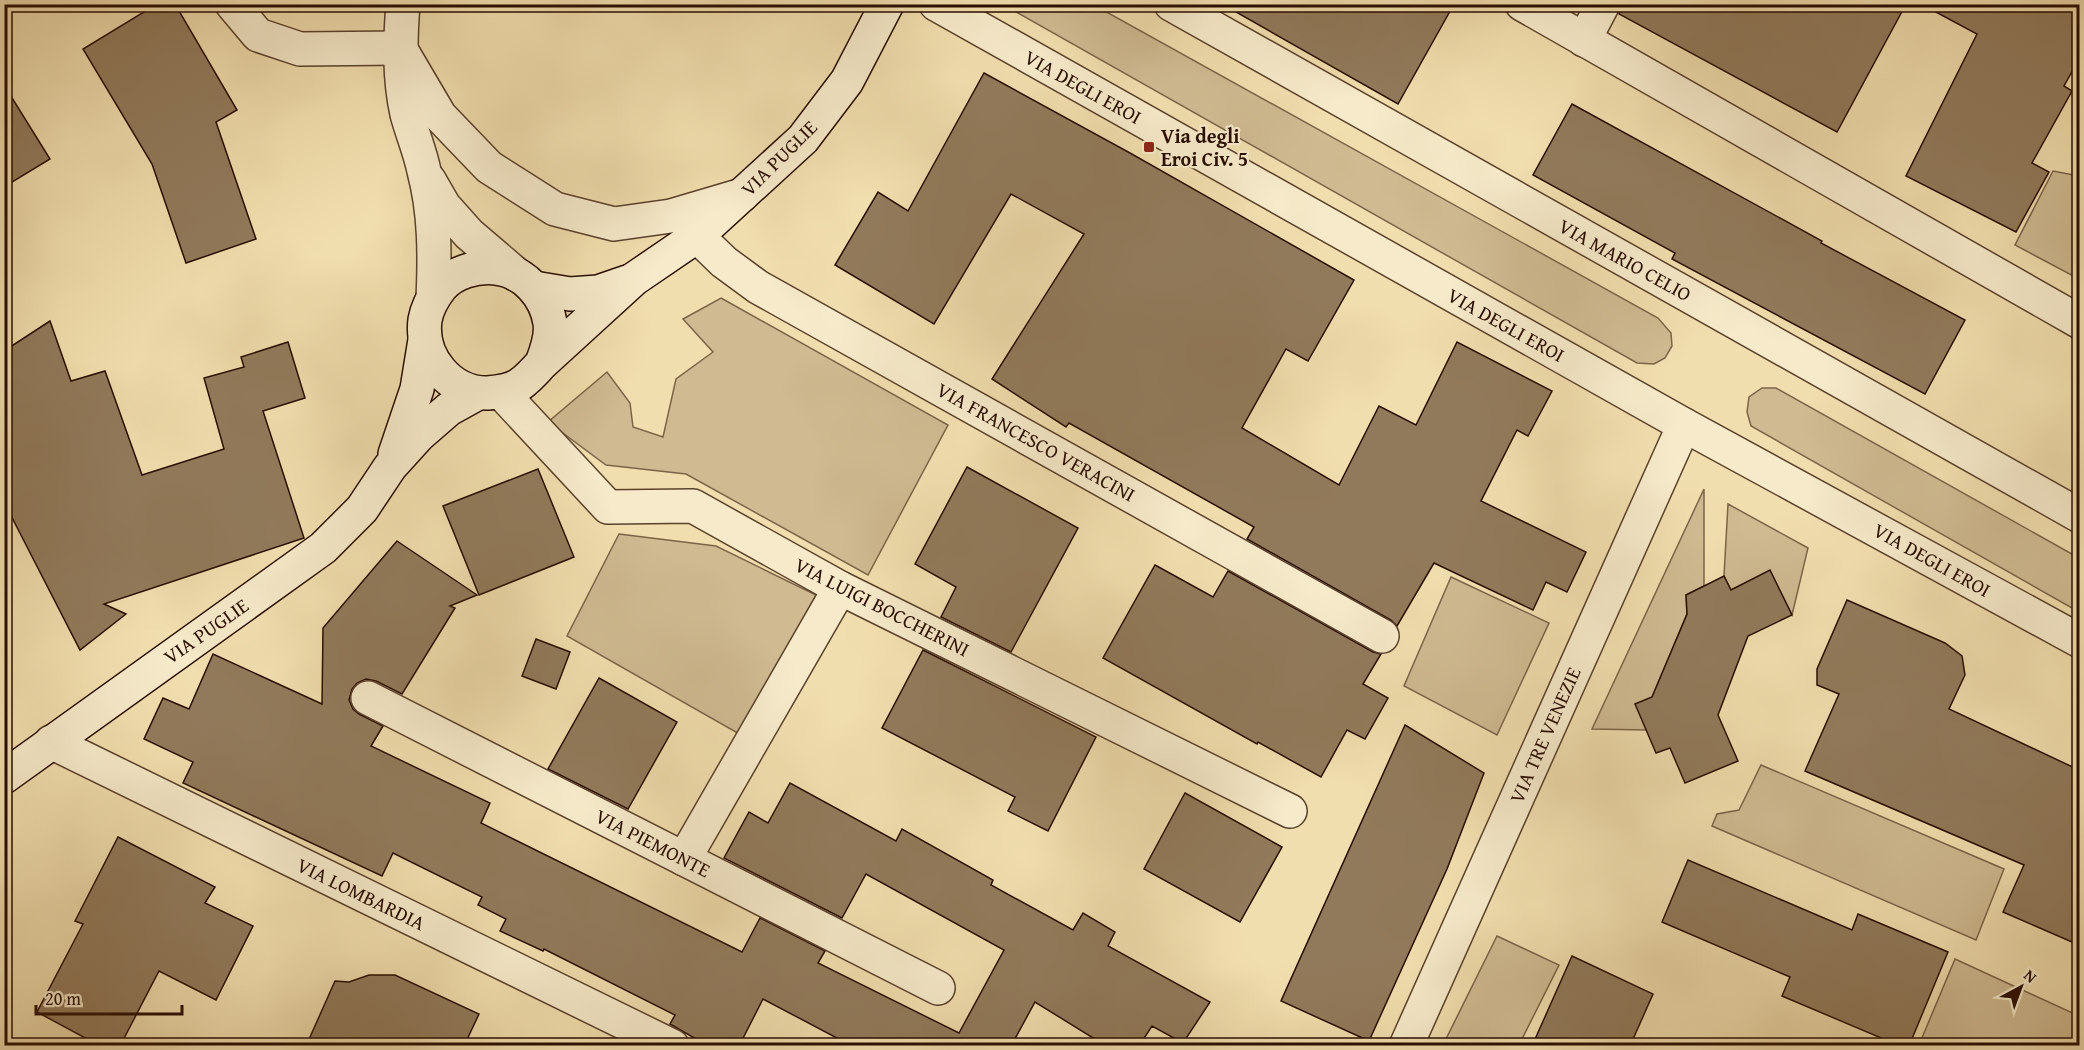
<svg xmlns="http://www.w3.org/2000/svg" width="2084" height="1050" viewBox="0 0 2084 1050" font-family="'Gentium Book Plus',serif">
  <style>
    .green { fill: #cfba91; stroke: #7c6449; stroke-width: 1.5 }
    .building { fill: #917a5b; stroke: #280d01; stroke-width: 1.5 }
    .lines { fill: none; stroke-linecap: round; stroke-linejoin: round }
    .street-casing { stroke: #5a412c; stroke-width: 36 }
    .secondary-casing { stroke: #280d01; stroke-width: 36 }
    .street { stroke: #f6eaca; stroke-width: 33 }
    .secondary { stroke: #f6eaca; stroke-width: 33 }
    .poi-dot { fill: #8f2418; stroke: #f6eaca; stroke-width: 2 }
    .labels { text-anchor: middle; stroke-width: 4.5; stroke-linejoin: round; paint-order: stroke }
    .street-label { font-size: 20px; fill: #280d01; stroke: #f6eaca }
    .poi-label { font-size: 20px; font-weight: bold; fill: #280d01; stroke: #f6eaca; text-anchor: start }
  </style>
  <rect width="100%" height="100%" fill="#f1deae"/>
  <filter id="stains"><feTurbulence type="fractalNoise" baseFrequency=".00333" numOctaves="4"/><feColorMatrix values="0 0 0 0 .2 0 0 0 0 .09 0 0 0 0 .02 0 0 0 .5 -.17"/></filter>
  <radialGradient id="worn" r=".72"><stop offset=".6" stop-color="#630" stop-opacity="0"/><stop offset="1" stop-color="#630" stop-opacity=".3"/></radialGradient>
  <g class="green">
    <polygon points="1004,5 1094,5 1658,318 1671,333 1672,346 1665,358 1654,364 1637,363"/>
    <polygon points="2053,171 2079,176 2079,279 2015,245"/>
    <polygon points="721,298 948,425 868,575 686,474 606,465 548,422 607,372 630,403 633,427 663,437 676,379 713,352 683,319"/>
    <polygon points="1762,388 1776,388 2079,558 2079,612 1751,426 1747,412 1749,397"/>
    <polygon points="1704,489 1704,586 1686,595 1687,614 1652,697 1647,730 1592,729"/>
    <polygon points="1728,504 1808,548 1792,615 1770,571 1731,590 1724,576"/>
    <polygon points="619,534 716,546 816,595 741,735 567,636"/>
    <polygon points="1451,577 1549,623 1497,735 1404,686"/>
    <polygon points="1761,765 2004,869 1976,940 1712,826 1717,814 1739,810"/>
    <polygon points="1497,936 1559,965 1519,1045 1448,1045 1444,1043"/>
    <polygon points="1955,959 2079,1016 2079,1045 1919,1045"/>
  </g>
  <g class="building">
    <polygon points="157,4 175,4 237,110 216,122 256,239 186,263 152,164 83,49"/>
    <polygon points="1222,4 1454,4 1398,104"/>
    <polygon points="1622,4 1906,4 1837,132 1619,14"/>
    <polygon points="1921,4 2065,4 2079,13 2079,59 2064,86 2072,91 2032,163 2049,172 2016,232 1906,176 1977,34"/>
    <polygon points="984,73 1130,153 1354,280 1308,361 1286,349 1242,428 1339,485 1379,406 1416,425 1457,342 1552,391 1528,436 1517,430 1481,501 1586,552 1567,592 1546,582 1533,610 1434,563 1397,626 1391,620 1247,539 1254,527 1069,423 1066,427 992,379 1084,234 1011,194 934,324 835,265 878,192 908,211"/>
    <polygon points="4,85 50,159 4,187"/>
    <polygon points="1572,104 1822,241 1821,243 1965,320 1925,394 1672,259 1675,253 1533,175"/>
    <polygon points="50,321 71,381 105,371 142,475 224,449 204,378 244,367 241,357 288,342 305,398 263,411 304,538 104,604 126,614 80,650 4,502 4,351"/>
    <polygon points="967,467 1078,528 1011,652 941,617 956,587 915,564"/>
    <polygon points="538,469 574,557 479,595 443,506"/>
    <polygon points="397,541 477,595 450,606 455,608 402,694 376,681 366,679 357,683 352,689 349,700 353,709 359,714 383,726 371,746 490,803 481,823 742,952 760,918 825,951 818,963 959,1033 1004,950 866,874 842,918 724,858 749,812 768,823 790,783 896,841 902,829 993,880 991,885 1073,930 1083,913 1115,932 1108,946 1210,1002 1183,1043 1152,1026 1139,1046 1106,1046 1035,1002 1011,1046 852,1046 763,999 739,1046 708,1046 670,1024 675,1015 544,949 543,951 500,931 506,919 478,905 482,897 393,853 382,876 183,783 193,762 144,739 163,698 189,709 213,654 322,704 323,628"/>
    <polygon points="1155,565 1213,597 1228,571 1373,652 1381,654 1363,684 1388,698 1365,739 1347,730 1321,777 1258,742 1257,744 1103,658"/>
    <polygon points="1770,570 1792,615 1748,636 1718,715 1738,761 1685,783 1670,748 1656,753 1635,704 1652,697 1687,614 1686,595 1724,576 1731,590"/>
    <polygon points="1847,600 1945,643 1962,656 1965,675 1949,709 2079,770 2079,945 2003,912 2024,865 1805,771 1839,694 1817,685 1817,669"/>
    <polygon points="536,639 570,652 556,689 522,676"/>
    <polygon points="923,650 1096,737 1048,831 1008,811 1015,797 882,728"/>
    <polygon points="599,678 677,722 628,809 548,769"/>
    <polygon points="1405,725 1484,773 1447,869 1369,1041 1281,1001"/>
    <polygon points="1185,793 1282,847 1240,922 1144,869"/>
    <polygon points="118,837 215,887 205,903 253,926 216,1000 159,971 120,1046 100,1046 37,1012 83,924 75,921"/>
    <polygon points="1688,860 1852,930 1858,914 1948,952 1909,1046 1900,1046 1782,996 1790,977 1662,922"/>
    <polygon points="1572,956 1653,994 1630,1046 1532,1046"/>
    <polygon points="369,975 395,975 479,1014 464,1046 306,1046 335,981 349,982"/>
  </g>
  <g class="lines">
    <defs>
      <g id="street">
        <polyline points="232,4 258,35 300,49 400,48"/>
        <path d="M403,4C400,41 399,78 407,114C412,133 420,151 424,171C435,212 435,256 433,298"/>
        <polyline points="936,4 1684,425 2080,641"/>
        <polyline points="1171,4 2080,516"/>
        <polyline points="1522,4 2080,322"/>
        <polyline points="1584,40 1603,4"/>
        <polyline points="400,48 440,116 489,167 555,209 614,224 671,216 742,195"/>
        <polyline points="429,180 444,206 469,234 517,275"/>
        <polyline points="697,236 724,262 758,287 1382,636"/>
        <polyline points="501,392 608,507 693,506 840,588 1290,811"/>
        <polyline points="368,698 938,988"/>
        <polyline points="51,742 672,1046"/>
        <polyline points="684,859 840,588"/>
        <polyline points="1406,1046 1684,425"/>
      </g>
      <g id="secondary">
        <polyline points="534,288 570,294 598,292 627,282"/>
        <path d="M542,363C547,350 552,336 550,323C546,296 524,271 496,268C476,266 454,272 441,287C434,296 427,308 425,320C420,357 450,394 488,393C499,392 510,391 519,385C528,379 535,371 542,363L634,279L697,236L803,139L847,81L887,4"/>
        <polyline points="395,454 417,389 425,340"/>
        <polyline points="4,777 323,548 362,509 390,467 419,435 449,409 478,393"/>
      </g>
    </defs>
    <use href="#street" class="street-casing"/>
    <use href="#secondary" class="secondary-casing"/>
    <use href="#street" class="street"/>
    <use href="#secondary" class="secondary"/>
  </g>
  <rect class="poi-dot" x="1143" y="141" width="12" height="12" rx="3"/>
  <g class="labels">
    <g class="street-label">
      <text transform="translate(1083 87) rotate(29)" y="7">VIA DEGLI EROI</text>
      <text transform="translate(779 158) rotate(-45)" y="7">VIA PUGLIE</text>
      <text transform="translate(1625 260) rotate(29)" y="7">VIA MARIO CELIO</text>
      <text transform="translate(1506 325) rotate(29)" y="7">VIA DEGLI EROI</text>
      <text transform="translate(1036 442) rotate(29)" y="7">VIA FRANCESCO VERACINI</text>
      <text transform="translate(1932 560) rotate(29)" y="7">VIA DEGLI EROI</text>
      <text transform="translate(882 607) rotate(27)" y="7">VIA LUIGI BOCCHERINI</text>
      <text transform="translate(206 631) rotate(-35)" y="7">VIA PUGLIE</text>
      <text transform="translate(1545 735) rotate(-66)" y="7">VIA TRE VENEZIE</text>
      <text transform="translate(653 843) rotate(27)" y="7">VIA PIEMONTE</text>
      <text transform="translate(361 894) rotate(26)" y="7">VIA LOMBARDIA</text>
    </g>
    <g class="poi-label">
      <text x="1161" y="143">Via degli<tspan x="1161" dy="23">Eroi Civ. 5</tspan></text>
    </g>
  </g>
  <rect width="2084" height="1050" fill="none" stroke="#f1deae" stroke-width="24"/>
  <rect x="6" y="6" width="2072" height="1038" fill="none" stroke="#280d01" stroke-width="3"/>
  <rect x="12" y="12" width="2060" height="1026" fill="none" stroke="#280d01" stroke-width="1.5"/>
  <g transform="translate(2021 987) rotate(41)" stroke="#f6eaca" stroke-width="4.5" paint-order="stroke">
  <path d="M0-4.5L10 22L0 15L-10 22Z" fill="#280d01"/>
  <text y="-9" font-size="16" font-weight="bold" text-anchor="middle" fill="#280d01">N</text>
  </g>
  <path d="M36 1005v9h146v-9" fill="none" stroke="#280d01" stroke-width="3"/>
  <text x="45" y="1005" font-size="18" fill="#280d01" stroke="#f6eaca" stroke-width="4.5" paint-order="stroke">20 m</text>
  <rect width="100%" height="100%" filter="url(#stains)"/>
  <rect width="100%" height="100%" fill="url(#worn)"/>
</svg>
